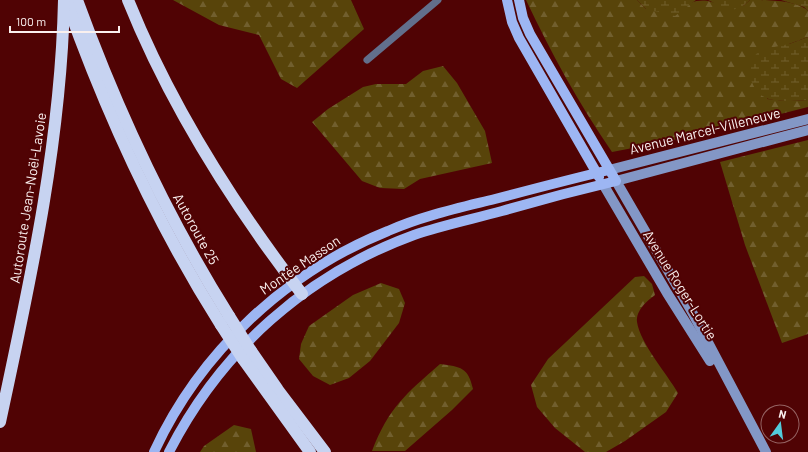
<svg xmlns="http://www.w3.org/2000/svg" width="808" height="452" viewBox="0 0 808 452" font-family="Barlow,sans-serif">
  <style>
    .forest { fill: url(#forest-firs) }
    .wetland { fill: url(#wetland-marsh) }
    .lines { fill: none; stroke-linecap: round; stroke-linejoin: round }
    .street { stroke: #626f8c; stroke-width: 7 }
    .secondary { stroke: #8397c6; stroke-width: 10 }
    .primary { stroke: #9db6f3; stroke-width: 10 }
    .highway { stroke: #c7d3f1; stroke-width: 12 }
    .highway-bridge { stroke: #c7d3f1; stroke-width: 12 }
    .labels { text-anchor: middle; stroke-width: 4; stroke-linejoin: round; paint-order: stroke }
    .street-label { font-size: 14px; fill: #faf0ef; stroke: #500304 }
  </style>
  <defs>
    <pattern id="forest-firs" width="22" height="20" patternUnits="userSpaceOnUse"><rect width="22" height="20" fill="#58440a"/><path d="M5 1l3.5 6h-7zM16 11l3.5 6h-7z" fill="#715f2e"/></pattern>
    <pattern id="wetland-marsh" width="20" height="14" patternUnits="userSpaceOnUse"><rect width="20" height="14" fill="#58440a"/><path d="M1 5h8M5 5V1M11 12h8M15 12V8" fill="none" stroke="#715f2e"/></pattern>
  </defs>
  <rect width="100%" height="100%" fill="#500304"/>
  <g class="forest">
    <polygon points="173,0 351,0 364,29 297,88 281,79 259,35 219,25"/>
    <path d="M526,0H637L646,9L691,3C697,0 706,0 711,2L743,6L750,0C766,0 797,0 808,11V37L789,44L767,99L787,101L808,100V107L690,137L612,152C579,104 551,53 526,0Z"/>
    <polygon points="443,66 457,83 485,131 492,163 420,179 404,189 380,188 362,181 312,122 328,109 363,87 376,84 406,84 423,71"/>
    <polygon points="808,140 808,334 782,343 745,245 720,162"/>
    <path d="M644,276L652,284L655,295C647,301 636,310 637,322C640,343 667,374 678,393L666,412L625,441L606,452H585L555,428L537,407L531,385L548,359L635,277Z"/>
    <polygon points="381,283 399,289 405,303 399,323 370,361 349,378 330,385 313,376 299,359 301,344 309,326 353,295"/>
    <path d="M440,364C461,367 468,367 473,389L452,410L405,451H372C389,407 406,394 440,364Z"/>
    <polygon points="234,425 251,429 256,452 200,452 204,446"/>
  </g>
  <g class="wetland">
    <polygon points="637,0 696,0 675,16 646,9"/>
    <polygon points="708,0 750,0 743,6 730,11"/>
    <polygon points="781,0 808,0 808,11 804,7"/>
    <path d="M808,37V100C772,102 752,105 748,63L760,50L789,44Z"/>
  </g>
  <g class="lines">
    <polyline class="street" points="367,60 438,0"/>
    <g class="secondary">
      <polyline points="609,170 808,119"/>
      <polyline points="603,184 667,293 710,361"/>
      <polyline points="766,452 692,312 616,181 808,130"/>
    </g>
    <g class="primary">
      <polyline points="507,0 512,22 519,38 599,177"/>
      <path d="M154,452C200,352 286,272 388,231C422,216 459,208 495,199C533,189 571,179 609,170"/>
      <path d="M169,452C221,350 307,274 414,235C443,225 473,219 502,211C540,200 578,190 616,181L530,34L523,18L519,0"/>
    </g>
    <g class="highway">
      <path d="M77,0C117,110 167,217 229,316"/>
      <path d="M128,0C171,107 232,203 302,294"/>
      <path d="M67,3C107,115 157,224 221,325"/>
      <polyline points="251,351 278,390 325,452"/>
      <polyline points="243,359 310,452"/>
      <path d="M0,422C30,282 61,143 64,0"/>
    </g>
    <g class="highway-bridge">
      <polyline points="229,316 251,351"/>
      <polyline points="221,325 243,359"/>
    </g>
  </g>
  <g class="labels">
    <g class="street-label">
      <text transform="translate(705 131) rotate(-14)" y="5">Avenue Marcel-Villeneuve</text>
      <text transform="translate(28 198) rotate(-81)" y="5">Autoroute Jean-Noël-Lavoie</text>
      <text transform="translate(196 229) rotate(61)" y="5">Autoroute 25</text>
      <text transform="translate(300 265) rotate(-34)" y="5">Montée Masson</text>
      <text transform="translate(680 285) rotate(58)" y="5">Avenue Roger-Lortie</text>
    </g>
  </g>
  <g transform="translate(780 424) rotate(14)"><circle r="19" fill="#500304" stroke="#946262"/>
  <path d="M0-3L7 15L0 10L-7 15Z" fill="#53cbdb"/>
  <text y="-6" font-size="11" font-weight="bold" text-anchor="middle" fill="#faf0ef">N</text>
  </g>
  <path d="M10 26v6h109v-6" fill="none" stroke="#faf0ef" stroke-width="2"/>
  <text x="16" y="26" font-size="12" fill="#faf0ef" stroke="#500304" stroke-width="3" paint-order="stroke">100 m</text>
</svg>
